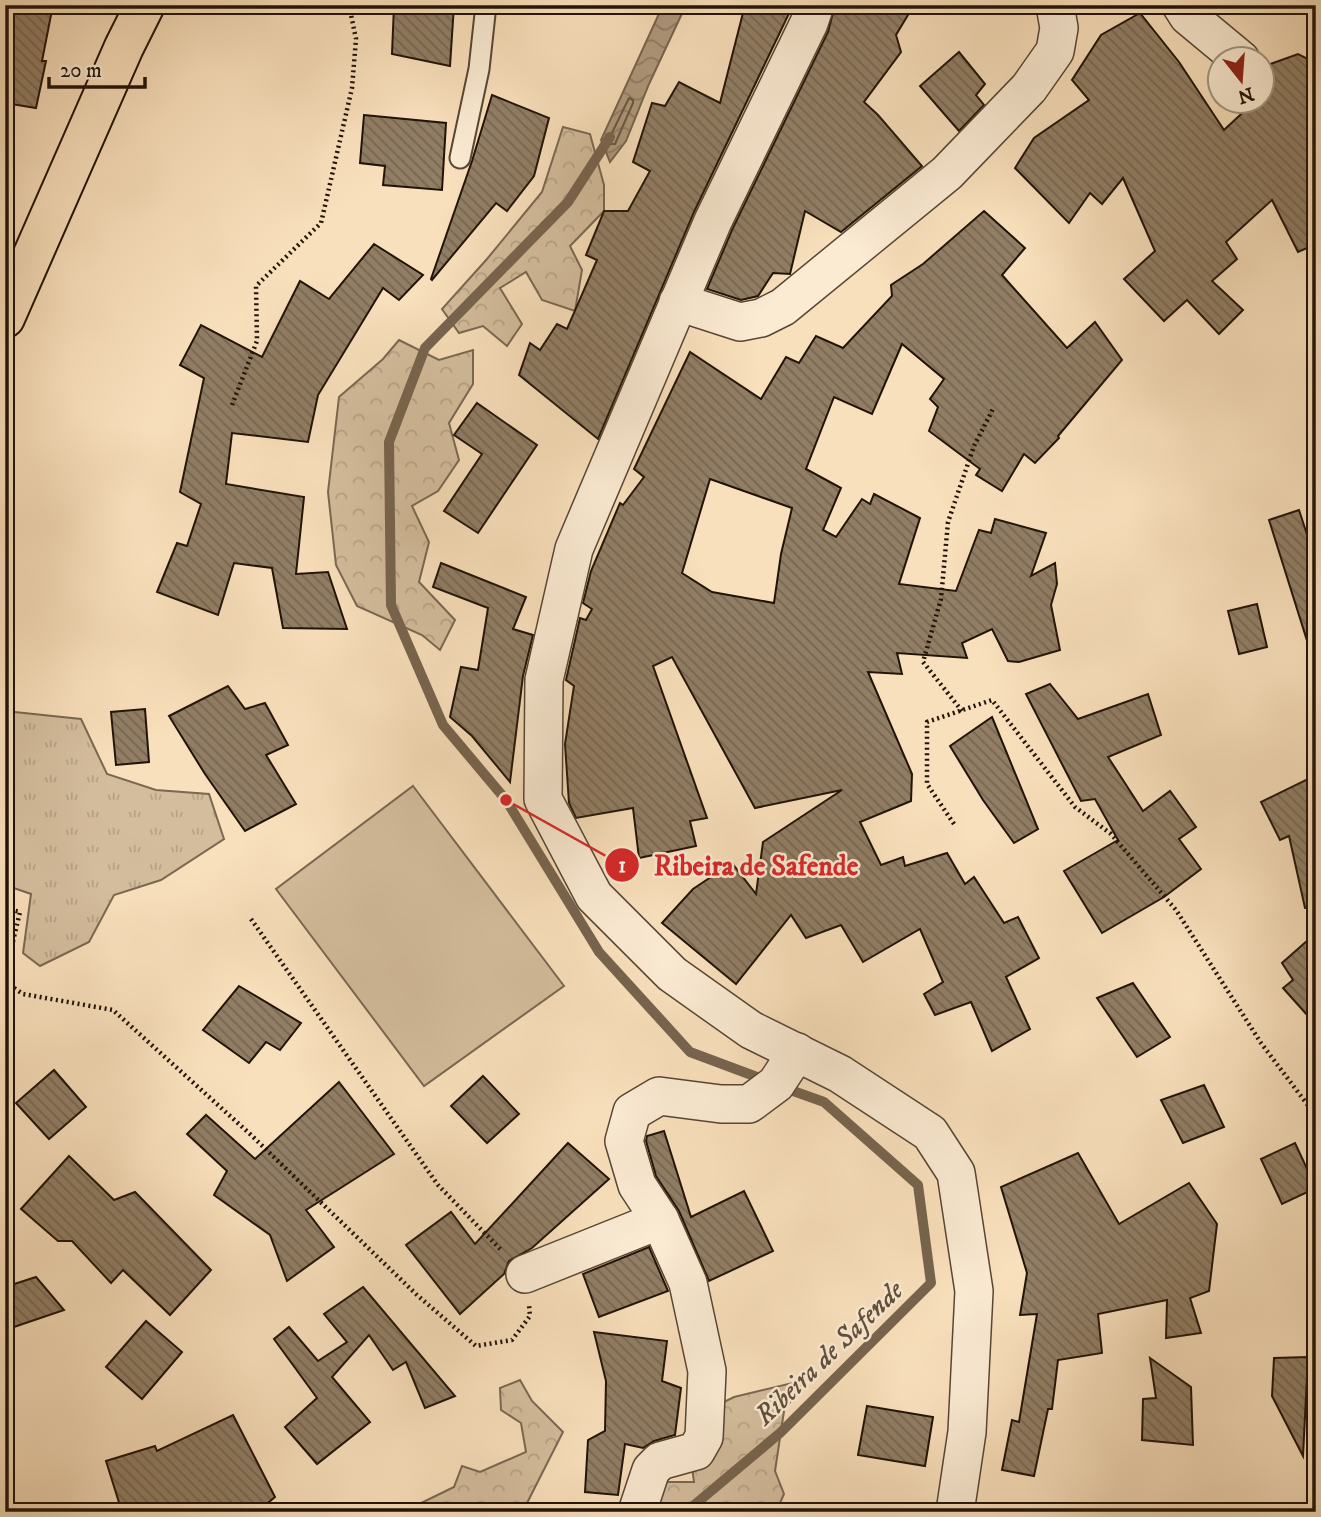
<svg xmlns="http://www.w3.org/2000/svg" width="1321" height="1517" viewBox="0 0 1321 1517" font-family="'IM FELL DW Pica',serif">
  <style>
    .grass { fill: url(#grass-tufts); stroke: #7a6852; stroke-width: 2 }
    .forest { fill: url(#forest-crowns); stroke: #7a6852; stroke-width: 2 }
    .green { fill: #d4bd9d; stroke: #7a6852; stroke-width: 2 }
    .water { fill: url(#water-waves); stroke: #77644e; stroke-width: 2 }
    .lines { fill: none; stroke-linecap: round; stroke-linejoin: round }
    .shore { stroke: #685642; stroke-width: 2 }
    .stream { stroke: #77644e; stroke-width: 10 }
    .building { fill: url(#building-back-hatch); stroke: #211307; stroke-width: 2; fill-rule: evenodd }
    .lane-casing { stroke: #574634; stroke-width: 23 }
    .street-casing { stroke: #574634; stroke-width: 40 }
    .primary-casing { stroke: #211307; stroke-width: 42 }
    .path { stroke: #211307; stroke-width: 4.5; stroke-dasharray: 2 3.5; stroke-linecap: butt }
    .lane { stroke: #fbebd3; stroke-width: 19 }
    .street { stroke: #fbebd3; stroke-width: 37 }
    .primary { stroke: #f9e0bc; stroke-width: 38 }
    .labels { text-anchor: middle; stroke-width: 5; stroke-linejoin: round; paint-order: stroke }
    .water-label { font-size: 28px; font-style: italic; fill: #61503d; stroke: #fbebd3 }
    .leader { fill: none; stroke: #d62828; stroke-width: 2.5 }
    .callout-dot { fill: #d62828; stroke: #fbebd3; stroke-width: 2.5 }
    .mark-label { font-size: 21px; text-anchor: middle; font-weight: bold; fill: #fff }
    .callout-label { font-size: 28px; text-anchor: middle; font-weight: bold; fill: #d62828; stroke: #fbebd3; stroke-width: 5; stroke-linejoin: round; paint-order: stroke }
  </style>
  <defs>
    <pattern id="grass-tufts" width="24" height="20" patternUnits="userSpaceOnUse" patternTransform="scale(1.75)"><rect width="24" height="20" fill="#d4bd9d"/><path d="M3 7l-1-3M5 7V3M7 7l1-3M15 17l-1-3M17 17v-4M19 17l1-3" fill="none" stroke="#b6a286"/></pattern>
    <pattern id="forest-crowns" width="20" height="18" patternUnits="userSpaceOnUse" patternTransform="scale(1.75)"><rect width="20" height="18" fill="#d4bd9d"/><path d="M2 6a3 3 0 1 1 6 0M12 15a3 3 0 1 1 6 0" fill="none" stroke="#b6a286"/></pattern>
    <pattern id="water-waves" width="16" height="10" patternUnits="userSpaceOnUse" patternTransform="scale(1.75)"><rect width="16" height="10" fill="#b09a7e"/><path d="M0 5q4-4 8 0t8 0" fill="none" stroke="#8f7c65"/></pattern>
    <pattern id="building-back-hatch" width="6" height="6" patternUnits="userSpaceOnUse" patternTransform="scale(1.75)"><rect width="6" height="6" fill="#917e65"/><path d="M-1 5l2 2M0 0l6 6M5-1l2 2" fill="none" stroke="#766651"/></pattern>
  </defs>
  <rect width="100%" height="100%" fill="#f9e0bc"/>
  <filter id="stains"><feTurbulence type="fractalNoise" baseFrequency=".00286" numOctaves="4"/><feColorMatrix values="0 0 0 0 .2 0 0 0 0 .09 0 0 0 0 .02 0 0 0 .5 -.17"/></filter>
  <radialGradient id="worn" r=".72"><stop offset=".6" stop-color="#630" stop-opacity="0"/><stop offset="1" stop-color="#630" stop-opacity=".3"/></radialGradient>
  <polygon class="grass" points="5,711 81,719 107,774 156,790 209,794 224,839 161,880 114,895 89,942 40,966 23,953 31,894 5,885"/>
  <g class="forest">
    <polygon points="563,127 590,134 604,185 604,211 570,246 582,270 575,311 542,300 526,272 500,288 522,324 507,346 483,326 459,333 442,309 487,259 542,192"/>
    <polygon points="399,340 439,360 473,350 473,384 449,423 459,460 438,491 412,506 429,542 419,582 455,620 440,650 422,635 357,606 336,565 328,492 339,397 383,359"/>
    <polygon points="520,1380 532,1401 563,1432 526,1505 515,1512 414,1512 415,1506 454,1487 462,1466 480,1472 526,1452 521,1423 501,1410 500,1388"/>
    <polygon points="805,1380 784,1411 775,1471 784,1494 776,1512 632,1512 665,1482 694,1482 690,1452 704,1412 734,1397"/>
  </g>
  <polygon class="green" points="413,786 564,986 424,1086 276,889"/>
  <polygon class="water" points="663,5 686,5 649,84 626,141 610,162 601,140"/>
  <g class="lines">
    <polygon class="shore" points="629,98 633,100 633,103 615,144 611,144 609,139"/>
    <g class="stream">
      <polyline points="610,137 568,202 425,348 389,442 391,605 443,725 506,800 599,952 690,1052 765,1080"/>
      <polyline points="686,1512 780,1433 931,1283 918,1185 824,1102 782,1087"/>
    </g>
  </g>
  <g class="building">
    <polygon points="5,5 53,5 42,61 46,61 36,108 5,103"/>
    <polygon points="394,5 454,5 450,66 392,54"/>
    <polygon points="745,5 793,5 694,212 598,439 519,375 530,343 540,350 557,324 567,329 597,260 586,255 604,211 628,211 650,171 633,162 652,103 665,106 679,82 720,103"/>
    <polygon points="835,5 914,5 896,35 901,52 864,102 878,115 922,166 841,232 805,211 790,274 773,273 758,296 741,300 707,289 732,230 828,32"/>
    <polygon points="1140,13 1179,62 1224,130 1254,102 1262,102 1262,94 1269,87 1262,74 1262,67 1298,54 1316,63 1316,244 1298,252 1272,200 1226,242 1237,259 1212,281 1243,310 1219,334 1187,300 1164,321 1124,279 1155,251 1123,178 1102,204 1090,193 1069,223 1015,168 1034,138 1089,100 1072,80 1101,35"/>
    <polygon points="959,52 985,84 976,95 984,105 959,131 920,86"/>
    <polygon points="492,95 549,118 534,176 507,211 496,203 432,280 431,279 472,161"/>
    <polygon points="364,115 446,123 442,190 383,185 385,166 360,163"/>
    <path d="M984,211L1025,248L1002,275L1067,348L1095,322L1122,360L1058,436L1059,438L1035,463L1024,454L1002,491L976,475L980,469L929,431L938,407L930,399L944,379L902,344L872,414L834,397L806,469L841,488L823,530L836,537L862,499L870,504L874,494L920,518L899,584L956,591L979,530L991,533L995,519L1046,533L1031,576L1055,563L1057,584L1051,605L1060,650L1019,662L1008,661L992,629L962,643L967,658L897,653L902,674L868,672L912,774L911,801L860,822L881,865L903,857L905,866L947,853L965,884L974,877L1004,923L1018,917L1039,958L1006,977L1030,1029L992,1051L971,1002L935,1015L924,994L943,982L920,929L863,962L841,925L806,938L791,915L736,984L662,923L693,889L732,863L756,894L763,842L842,790L755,808L672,657L653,666L707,818L690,821L696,846L639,858L633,808L576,818L569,803L565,744L574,686L566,680L580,618L586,620L592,609L583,603L591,571L620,503L623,505L644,477L634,469L690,352L761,399L786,357L799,363L816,336L843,348L892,296L891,285L923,264ZM710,479L792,508L781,554L774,603L712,592L682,573Z"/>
    <polygon points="374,244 423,275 399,300 383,288 318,395 308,442 232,433 226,484 304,497 296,574 328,572 347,629 283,628 272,568 234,563 218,615 157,592 177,543 187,546 201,504 180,492 204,378 180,365 201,325 262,357 300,281 329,299"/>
    <polygon points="477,403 537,445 478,533 444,511 482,454 454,435"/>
    <polygon points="1299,510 1316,562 1316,649 1310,650 1269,520"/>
    <polygon points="441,563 526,597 513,629 533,635 523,676 510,782 472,736 450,717 461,667 478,670 488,608 433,587"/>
    <polygon points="1257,604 1267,647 1239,654 1228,611"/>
    <polygon points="1050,684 1078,719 1148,694 1161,735 1108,757 1143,811 1170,791 1196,827 1179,839 1201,869 1164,897 1102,933 1064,871 1118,840 1095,799 1081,801 1026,694"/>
    <polygon points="228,686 245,709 265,703 288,745 266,755 296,804 245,831 205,774 169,716"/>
    <polygon points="145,709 149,762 116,765 111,712"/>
    <polygon points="992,717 1038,829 1014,843 983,800 950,746"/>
    <polygon points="1316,775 1316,907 1305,908 1289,836 1280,840 1261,802"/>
    <polygon points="1316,933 1316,1025 1283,988 1293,980 1282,963"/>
    <polygon points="1133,983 1170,1037 1137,1057 1097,998"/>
    <polygon points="239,986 301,1023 280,1050 266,1042 249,1063 203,1030"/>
    <polygon points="54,1070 86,1107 49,1139 16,1103"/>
    <polygon points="483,1076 519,1114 487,1143 451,1106"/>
    <polygon points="339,1082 394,1154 306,1210 334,1247 287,1281 270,1235 214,1195 227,1171 187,1134 206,1115 255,1159"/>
    <polygon points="1204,1085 1224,1127 1183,1143 1161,1100"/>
    <polygon points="664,1131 691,1217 744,1191 773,1251 709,1281 679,1211 656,1176 646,1141 647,1136"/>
    <polygon points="568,1143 609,1179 532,1248 509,1261 504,1274 460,1314 406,1245 451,1212 475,1244"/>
    <polygon points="1295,1143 1316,1188 1282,1204 1261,1159"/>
    <polygon points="1078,1153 1119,1224 1189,1183 1217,1224 1209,1291 1190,1298 1201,1333 1166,1338 1167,1300 1098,1314 1102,1353 1058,1360 1052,1409 1048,1409 1034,1476 1002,1470 1012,1420 1019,1422 1037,1314 1020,1315 1027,1273 1001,1187"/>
    <polygon points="69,1156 114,1200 135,1192 211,1270 170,1315 123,1270 111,1283 72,1241 58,1241 21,1209"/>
    <polygon points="649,1247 668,1291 599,1317 583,1274"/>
    <polygon points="36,1277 64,1310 5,1330 5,1287"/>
    <polygon points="363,1287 455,1396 425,1408 406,1362 393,1370 369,1335 332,1377 370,1422 317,1464 285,1427 317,1398 274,1339 289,1327 318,1361 347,1342 324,1314"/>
    <polygon points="146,1321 182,1352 142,1399 106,1367"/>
    <polygon points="594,1332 667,1341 662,1381 681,1388 675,1435 654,1441 643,1448 625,1444 618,1495 585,1492 588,1440 605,1431 606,1381"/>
    <polygon points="1308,1357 1303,1456 1272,1396 1274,1358"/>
    <polygon points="1150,1358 1191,1387 1193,1445 1142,1440 1143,1399 1156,1398"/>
    <polygon points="867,1406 933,1417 925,1466 858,1455"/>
    <polygon points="233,1415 275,1497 257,1512 122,1512 106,1461 155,1446 157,1451"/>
  </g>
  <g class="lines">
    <defs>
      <polyline id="lane" points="460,158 479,69 486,5"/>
      <g id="street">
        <polyline points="815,5 809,23 713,221 574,549 544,680 543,799 594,896 672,974 751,1030 840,1074 930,1133 956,1173 974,1291 967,1432 955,1512"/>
        <polyline points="1181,5 1188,16 1241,60"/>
        <polyline points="678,302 740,322 761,318 783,307 947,173 1029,88 1055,51 1059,28 1055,5"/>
        <polyline points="525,1274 660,1220 637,1185 624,1141 632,1112 659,1096 721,1104 749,1104 776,1084 797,1052"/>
        <polyline points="637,1512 651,1470 660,1461 696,1451 704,1437 707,1371 688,1283 660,1220"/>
      </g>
      <polyline id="primary" points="5,318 124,47 145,5"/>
    </defs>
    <use href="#lane" class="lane-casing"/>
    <use href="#street" class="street-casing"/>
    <use href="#primary" class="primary-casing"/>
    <g class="path">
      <polyline points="232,405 257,341 256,286 321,223 352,88 356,39 349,5"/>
      <polyline points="962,711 923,662 941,599 948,522 974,446 993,409"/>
      <polyline points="954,824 927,784 927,722 992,700 1075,807 1111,834 1176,910 1261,1043 1316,1116"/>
      <polyline points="5,908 20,912 5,975"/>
      <polyline points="251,919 438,1185 502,1251"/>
      <polyline points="5,982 23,994 113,1010 250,1134 417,1295 476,1346 512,1340 530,1316 529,1305"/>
    </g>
    <use href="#lane" class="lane"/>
    <use href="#street" class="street"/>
    <use href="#primary" class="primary"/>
  </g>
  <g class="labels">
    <g class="water-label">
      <text transform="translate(828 1352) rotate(-44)" y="10">Ribeira de Safende</text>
    </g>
  </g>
  <path class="leader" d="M506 800L622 865"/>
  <g class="callout-dot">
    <circle cx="506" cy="800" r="7"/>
    <circle cx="622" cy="865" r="18"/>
  </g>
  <g class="mark-label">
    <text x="622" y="872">1</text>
  </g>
  <g class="callout-label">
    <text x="756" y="875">Ribeira de Safende</text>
  </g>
  <rect width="1321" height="1517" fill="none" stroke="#f9e0bc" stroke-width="28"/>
  <rect x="7" y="7" width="1307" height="1503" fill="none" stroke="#211307" stroke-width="3.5"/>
  <rect x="14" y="14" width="1293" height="1489" fill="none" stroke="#211307" stroke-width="2"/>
  <g transform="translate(1241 80) rotate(163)"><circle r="33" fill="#fbebd3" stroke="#a49581" stroke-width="2"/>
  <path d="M0-5L12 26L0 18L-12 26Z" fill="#8f2418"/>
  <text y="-10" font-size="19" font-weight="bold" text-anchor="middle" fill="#211307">N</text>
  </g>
  <path d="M49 77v10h96v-10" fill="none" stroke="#211307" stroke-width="3.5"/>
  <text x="60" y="77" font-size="21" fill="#211307" stroke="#fbebd3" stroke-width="5" paint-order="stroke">20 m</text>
  <rect width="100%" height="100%" filter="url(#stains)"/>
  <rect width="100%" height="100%" fill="url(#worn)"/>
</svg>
